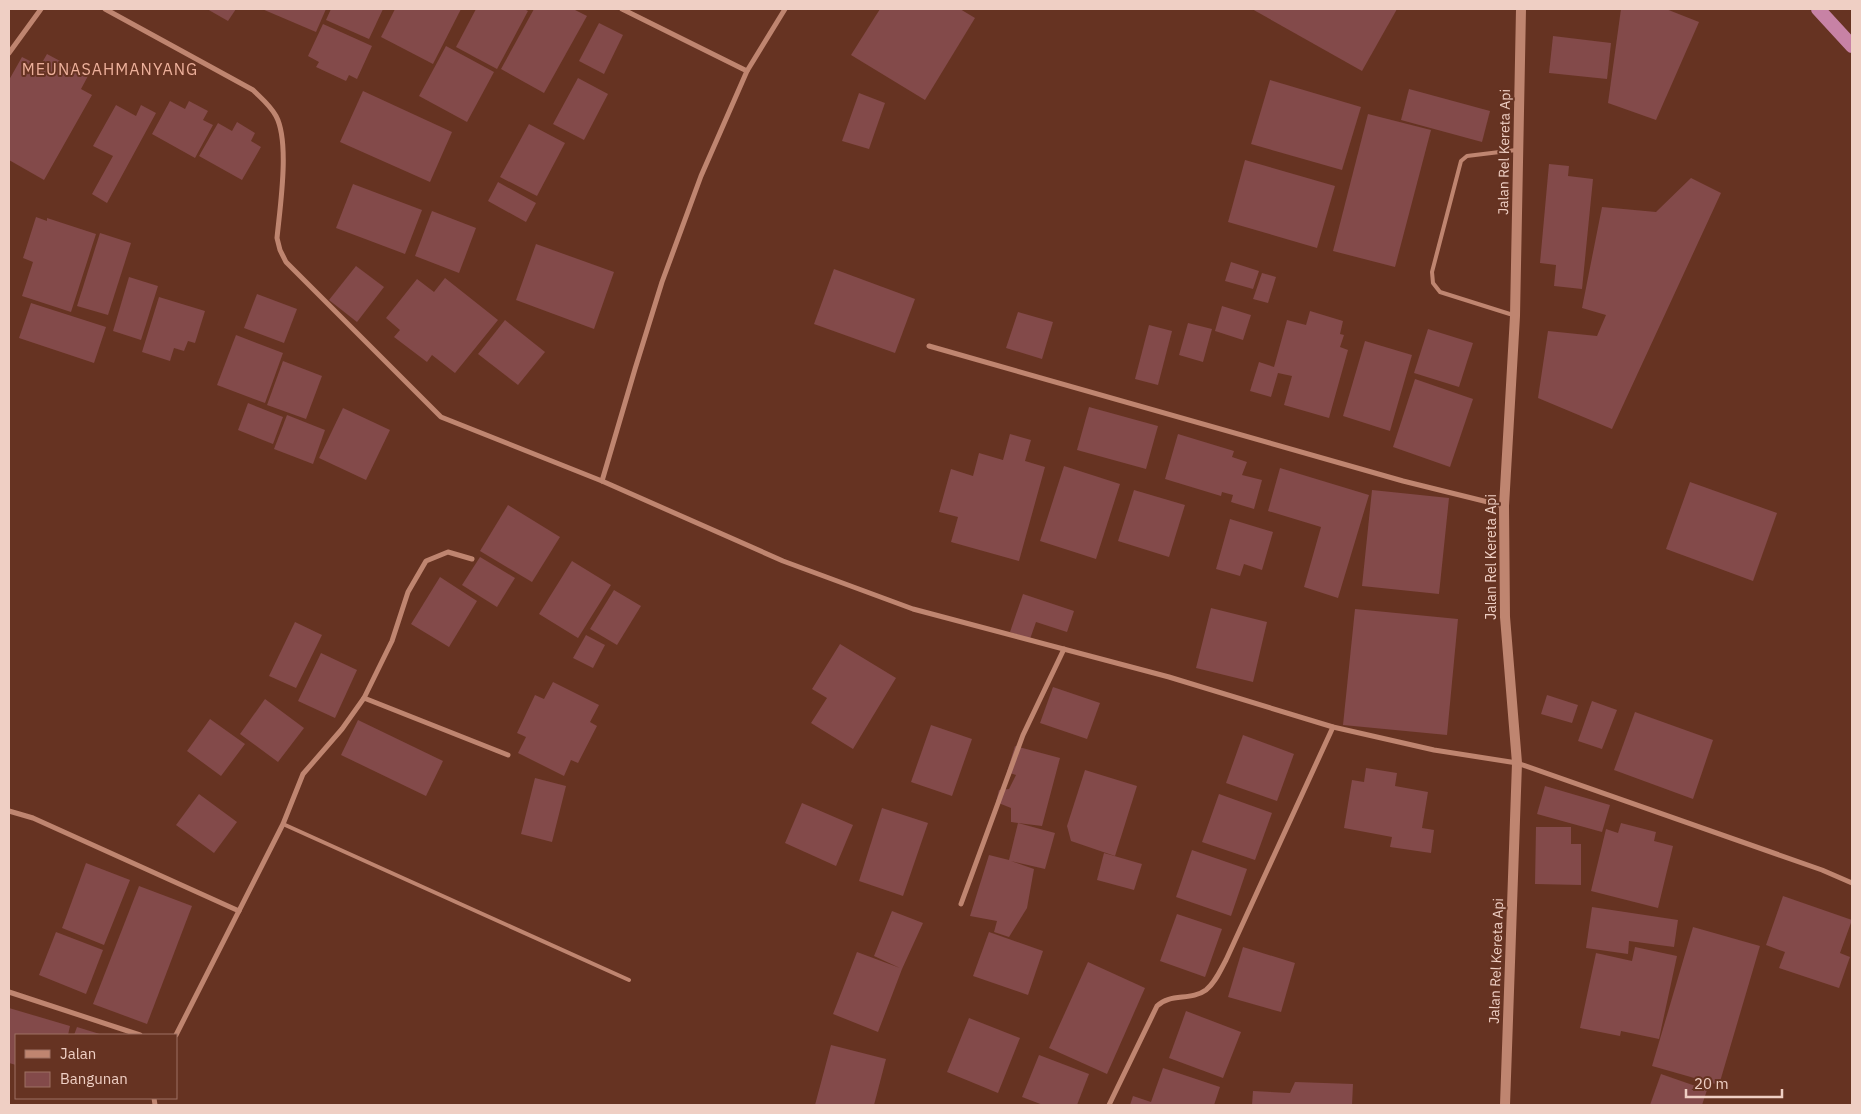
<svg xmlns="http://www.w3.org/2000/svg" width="1861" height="1114" viewBox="0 0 1861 1114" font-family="'IBM Plex Sans',sans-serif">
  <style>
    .building { fill: #834a4a }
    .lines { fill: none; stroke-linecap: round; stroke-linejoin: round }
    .service { stroke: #bf8570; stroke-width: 4 }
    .minor { stroke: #bf8570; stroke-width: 5 }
    .secondary { stroke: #bf8570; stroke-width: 10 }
    .trunk { stroke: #c782a5; stroke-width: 14 }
    .labels { text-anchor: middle; stroke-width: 4; stroke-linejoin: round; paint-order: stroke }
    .street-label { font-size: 14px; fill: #efcfc4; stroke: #632 }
    .quarter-label { font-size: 16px; letter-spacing: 1px; fill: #edb09b; stroke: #632 }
  </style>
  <rect width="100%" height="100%" fill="#632"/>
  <g class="building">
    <polygon points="207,9 236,9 228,21"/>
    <polygon points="262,9 326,9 316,32"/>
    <polygon points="331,9 383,9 369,39 326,20"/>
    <polygon points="395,9 461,9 433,64 381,37"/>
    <polygon points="476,9 524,9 528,11 497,69 456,47"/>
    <polygon points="534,9 573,9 587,16 544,93 501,69"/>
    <polygon points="880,9 960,9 975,18 925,100 851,55"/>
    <polygon points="1252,9 1397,9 1362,71"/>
    <polygon points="1621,9 1666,9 1699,22 1656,120 1608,103"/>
    <polygon points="599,23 623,35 604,74 579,61"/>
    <polygon points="323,24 372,46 357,79 349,75 346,81 316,67 319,62 308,56"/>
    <polygon points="1553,36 1611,43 1607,79 1549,73"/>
    <polygon points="446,46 494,72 467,122 419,96"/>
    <polygon points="47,54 88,76 81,89 92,95 44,180 9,160 9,80 22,57 40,66"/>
    <polygon points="578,78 608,94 584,140 553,124"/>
    <polygon points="1270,80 1361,107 1342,170 1251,144"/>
    <polygon points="1409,89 1490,111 1482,142 1401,120"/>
    <polygon points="363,91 452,132 430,182 340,142"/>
    <polygon points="859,93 885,103 869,149 842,141"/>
    <polygon points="170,101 185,109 189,101 208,111 203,120 213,125 195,158 152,134"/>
    <polygon points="116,105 136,116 141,105 156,113 107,203 92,194 113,156 93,146"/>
    <polygon points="1368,114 1431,130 1395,267 1333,251"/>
    <polygon points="237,122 255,133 251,141 261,147 242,180 199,156 218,123 232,131"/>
    <polygon points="529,124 565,143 537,196 500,177"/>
    <polygon points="1245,160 1335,186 1317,248 1228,222"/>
    <polygon points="1549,164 1569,166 1568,176 1593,179 1582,289 1554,286 1556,265 1540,263"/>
    <polygon points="1691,178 1721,193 1612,429 1538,398 1548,331 1597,336 1606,315 1582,308 1602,207 1656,212"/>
    <polygon points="498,182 536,203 526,222 488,201"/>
    <polygon points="353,184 422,210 405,254 336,228"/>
    <polygon points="432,211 476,228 459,273 415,256"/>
    <polygon points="36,217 47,221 47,218 96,234 71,312 22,296 33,262 23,258"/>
    <polygon points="100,233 131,243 108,315 77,306"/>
    <polygon points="536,244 614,272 594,329 516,300"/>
    <polygon points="1231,262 1259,271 1253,289 1225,281"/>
    <polygon points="356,266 384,287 357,322 329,300"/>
    <polygon points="834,269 915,299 895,353 814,324"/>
    <polygon points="1262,273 1276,277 1268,303 1253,299"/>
    <polygon points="129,277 158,286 141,340 113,331"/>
    <polygon points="445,278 498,320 455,373 432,355 427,362 394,337 400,330 386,318 417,279 434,292"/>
    <polygon points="257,294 297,309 284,343 244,328"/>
    <polygon points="159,297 205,311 195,343 188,341 184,351 174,348 170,361 142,352"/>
    <polygon points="31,303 106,327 94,363 19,338"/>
    <polygon points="1222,306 1251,315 1243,340 1215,331"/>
    <polygon points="1310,311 1343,321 1340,334 1344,335 1340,347 1348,350 1329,418 1284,405 1292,376 1278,373 1271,397 1250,391 1259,362 1274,367 1287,320 1306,325"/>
    <polygon points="1018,312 1053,322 1042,359 1006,348"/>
    <polygon points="505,320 545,352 518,385 478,354"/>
    <polygon points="1188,323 1212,329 1203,362 1179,355"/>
    <polygon points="1149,325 1172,331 1158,385 1135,379"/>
    <polygon points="1428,329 1473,343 1459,387 1414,373"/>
    <polygon points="236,335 283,353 265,403 217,385"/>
    <polygon points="1365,341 1412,355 1390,431 1343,416"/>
    <polygon points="283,361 322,376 306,419 267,405"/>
    <polygon points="1415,379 1473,399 1450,467 1393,447"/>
    <polygon points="248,403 283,417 273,444 238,430"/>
    <polygon points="1089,407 1158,426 1146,469 1077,450"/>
    <polygon points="343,408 390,430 366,480 319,458"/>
    <polygon points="287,415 325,430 313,464 274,449"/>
    <polygon points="1010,434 1031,440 1025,461 1045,467 1019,561 951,542 958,517 939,512 951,469 973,476 979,453 1003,460"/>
    <polygon points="1178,434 1234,451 1232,457 1247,462 1242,475 1262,480 1254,509 1231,502 1233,495 1222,492 1221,496 1165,479"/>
    <polygon points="1064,466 1120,484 1096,559 1040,541"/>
    <polygon points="1280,468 1369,495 1338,598 1304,587 1321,527 1268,511"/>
    <polygon points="1690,482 1777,513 1753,581 1666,549"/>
    <polygon points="1134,490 1185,505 1169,557 1118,541"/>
    <polygon points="1372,490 1449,498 1439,594 1362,586"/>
    <polygon points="508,505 560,537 532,582 480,551"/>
    <polygon points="1230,519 1273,532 1262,570 1244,564 1240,576 1216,569"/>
    <polygon points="480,557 515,578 497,607 462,585"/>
    <polygon points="572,561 611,585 578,638 539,614"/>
    <polygon points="440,577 477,601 449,647 411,624"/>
    <polygon points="614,590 641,606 617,645 590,629"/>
    <polygon points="1023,594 1074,611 1067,632 1036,622 1030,639 1010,632"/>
    <polygon points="1211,608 1267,622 1253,682 1196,668"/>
    <polygon points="1355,609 1458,619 1447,735 1343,725"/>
    <polygon points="295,622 322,635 296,688 269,676"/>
    <polygon points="586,635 605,645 593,668 573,658"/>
    <polygon points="840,644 896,678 853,749 811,723 827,698 812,689"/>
    <polygon points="321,653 357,670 335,718 298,701"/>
    <polygon points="553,682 599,705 590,722 597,726 578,763 571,760 564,776 518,753 526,737 517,733 535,695 544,699"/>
    <polygon points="1053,687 1100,703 1087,739 1040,723"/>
    <polygon points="1547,695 1578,705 1572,723 1541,714"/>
    <polygon points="265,699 304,728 278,762 240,734"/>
    <polygon points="1592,701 1617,710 1602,749 1578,741"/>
    <polygon points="1635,712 1713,740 1693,799 1614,770"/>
    <polygon points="210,719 245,744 221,776 187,751"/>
    <polygon points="358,720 443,761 426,796 341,755"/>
    <polygon points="931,725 972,739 952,796 911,782"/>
    <polygon points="1243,735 1294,754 1277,801 1226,783"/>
    <polygon points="1015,746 1060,758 1042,826 1011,822 1011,808 996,802 999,790 1009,789 1016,775 1007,772"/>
    <polygon points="1366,768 1397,773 1395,786 1428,792 1422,828 1434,830 1431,853 1390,847 1392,837 1344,828 1352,780 1364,782"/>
    <polygon points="1085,770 1137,786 1115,856 1071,841 1067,826"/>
    <polygon points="535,778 566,786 552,842 521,834"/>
    <polygon points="1545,786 1610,805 1602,832 1537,814"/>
    <polygon points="199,794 237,822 214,853 176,825"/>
    <polygon points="1219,794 1272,813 1255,860 1202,842"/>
    <polygon points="802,803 853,825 836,866 785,843"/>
    <polygon points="882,808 928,823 903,896 859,881"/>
    <polygon points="1018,823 1055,833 1045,869 1011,861 1034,869 1027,908 1009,937 994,932 997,921 970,916 989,855 1009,860"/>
    <polygon points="1621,823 1656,832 1654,841 1673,846 1658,908 1591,891 1606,829 1618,833"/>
    <polygon points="1536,827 1571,827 1571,844 1581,844 1581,885 1535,884"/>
    <polygon points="1192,850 1247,869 1231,916 1176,897"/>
    <polygon points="1104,853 1142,864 1134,890 1097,880"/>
    <polygon points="86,863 130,880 104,945 62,928"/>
    <polygon points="139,886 192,906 147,1024 93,1004"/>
    <polygon points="1783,896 1852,920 1840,953 1850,957 1839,988 1779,968 1785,952 1766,945"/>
    <polygon points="1592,907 1678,920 1674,947 1629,941 1628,954 1586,948"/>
    <polygon points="892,911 923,923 902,969 878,1032 833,1014 857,952 900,968 874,956"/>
    <polygon points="1177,914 1222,929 1205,977 1160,961"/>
    <polygon points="1693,927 1760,946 1719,1085 1652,1066"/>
    <polygon points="56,932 103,950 86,994 39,975"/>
    <polygon points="989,932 1043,951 1028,995 973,976"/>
    <polygon points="1243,947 1295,963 1281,1012 1228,997"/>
    <polygon points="1635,947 1677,956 1659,1039 1621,1031 1620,1036 1580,1028 1596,953 1632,961"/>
    <polygon points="1088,962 1145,988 1107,1074 1049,1048"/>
    <polygon points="9,1008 70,1026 68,1035 16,1035 16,1065 9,1063"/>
    <polygon points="1186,1011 1241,1032 1223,1078 1169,1058"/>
    <polygon points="969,1018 1020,1038 998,1093 947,1072"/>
    <polygon points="77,1027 103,1035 74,1035"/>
    <polygon points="831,1045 886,1059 874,1105 815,1105"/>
    <polygon points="1039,1055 1089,1074 1077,1105 1043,1105 1022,1097"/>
    <polygon points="1163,1068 1220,1087 1214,1105 1130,1105 1133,1096 1151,1102"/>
    <polygon points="1661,1074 1707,1090 1702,1105 1650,1105"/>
    <polygon points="1295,1082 1353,1084 1352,1105 1252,1105 1253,1091 1290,1093"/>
  </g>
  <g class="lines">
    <g class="service">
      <polyline points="1513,315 1440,292 1433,283 1432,272 1461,161 1467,156 1516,150"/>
      <polyline points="283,824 629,980"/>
    </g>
    <g class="minor">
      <path d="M105,9L253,90C261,98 270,105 276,116C290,142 280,207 277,238L280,250L286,262L441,417L602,481L783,561L913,609L1169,677L1333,727L1434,750L1517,763L1822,870L1852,883"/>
      <polyline points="622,9 747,71"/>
      <polyline points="9,53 41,9"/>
      <polyline points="929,346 1403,481 1504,506"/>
      <polyline points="602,481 635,369 662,282 701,176 747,71 785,9"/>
      <polyline points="364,698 508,755"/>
      <polyline points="9,811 33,818 239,911"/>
      <polyline points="961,904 1023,735 1064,649"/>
      <polyline points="9,992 140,1035"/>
      <polyline points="176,1035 283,824 303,774 342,729 364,698 392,641 408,592 426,561 448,552 472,559"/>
      <polyline points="154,1098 155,1105"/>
      <path d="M1109,1105L1157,1006C1170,993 1191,1001 1206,990C1215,983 1220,971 1226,960L1333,727"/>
    </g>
    <polyline class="secondary" points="1505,1105 1517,763 1505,617 1504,506 1515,316 1521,9"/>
    <polyline class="trunk" points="1818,9 1852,46"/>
  </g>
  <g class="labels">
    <g class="street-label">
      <text transform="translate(1504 152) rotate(-89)" y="5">Jalan Rel Kereta Api</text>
      <text transform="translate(1491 557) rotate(-90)" y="5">Jalan Rel Kereta Api</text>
      <text transform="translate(1496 961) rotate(-88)" y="5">Jalan Rel Kereta Api</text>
    </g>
    <g class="quarter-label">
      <text x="110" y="75">MEUNASAHMANYANG</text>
    </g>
  </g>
  <rect width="1861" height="1114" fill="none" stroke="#efcfc4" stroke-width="20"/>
  <rect x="15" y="1034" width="162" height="65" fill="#663322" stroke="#9d7163"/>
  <rect x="25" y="1050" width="25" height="8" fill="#bf8570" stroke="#9d7163"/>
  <text x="60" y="1059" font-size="15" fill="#efcfc4">Jalan</text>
  <rect x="25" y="1072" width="25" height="15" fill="#834a4a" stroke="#9d7163"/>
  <text x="60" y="1084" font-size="15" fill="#efcfc4">Bangunan</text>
  <path d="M1686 1089v8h96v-8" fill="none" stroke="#efcfc4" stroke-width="2.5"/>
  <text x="1694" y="1089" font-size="15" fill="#efcfc4" stroke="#663322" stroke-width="4" paint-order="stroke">20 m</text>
</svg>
